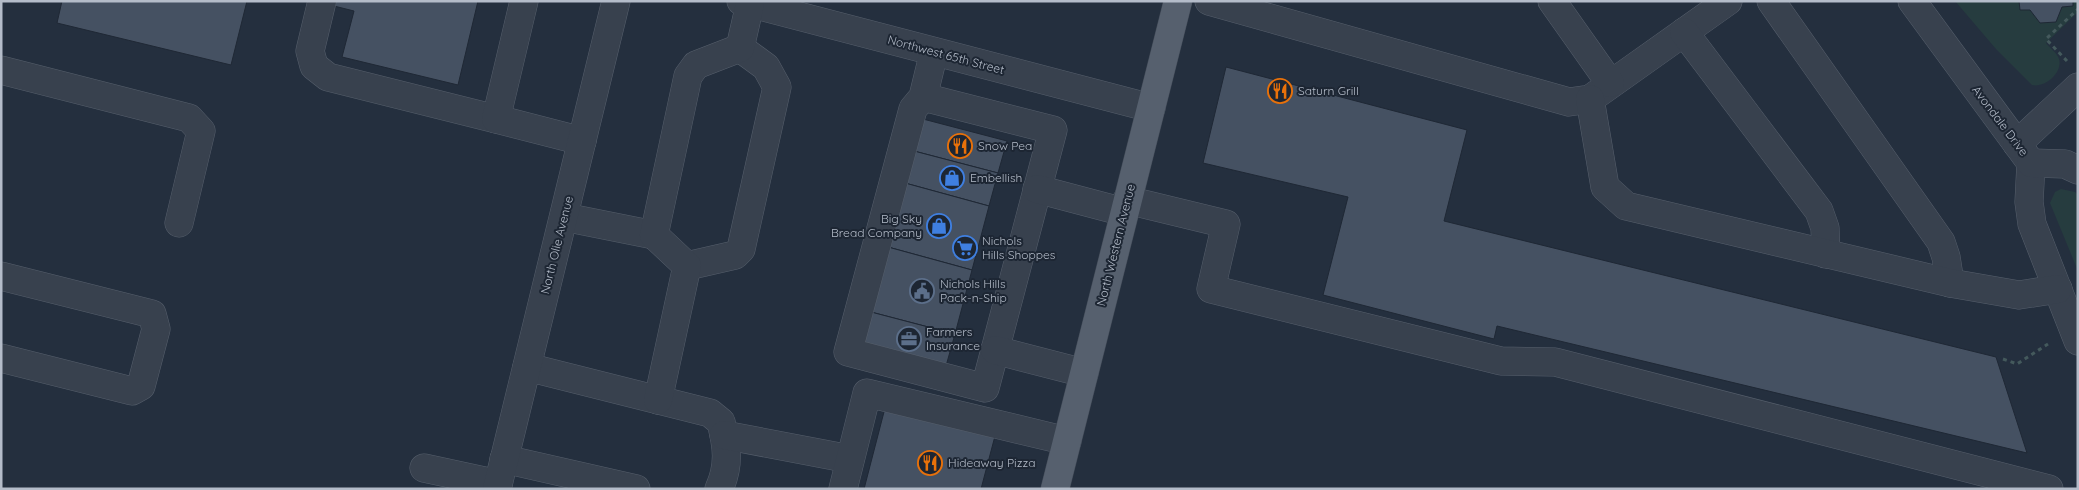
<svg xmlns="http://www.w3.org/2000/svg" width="2079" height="490" viewBox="0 0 2079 490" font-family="Quicksand,sans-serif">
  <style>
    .green { fill: #263c3f }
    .building { fill: #455162; stroke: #1f2835 }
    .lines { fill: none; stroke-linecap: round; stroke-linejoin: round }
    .minor-casing { stroke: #565f6c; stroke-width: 29 }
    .major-casing { stroke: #414a57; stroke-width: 29 }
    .path { stroke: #44595c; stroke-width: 3; stroke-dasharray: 4 4; stroke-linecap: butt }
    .minor { stroke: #38414e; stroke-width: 28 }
    .major { stroke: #56606e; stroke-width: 28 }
    .labels { text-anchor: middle; stroke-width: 4; stroke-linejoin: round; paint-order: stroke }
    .street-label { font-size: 12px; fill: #b4bcc9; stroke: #1d2633 }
    .poi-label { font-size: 12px; fill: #b4bcc9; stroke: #1d2633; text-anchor: start }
  </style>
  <rect width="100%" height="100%" fill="#242f3e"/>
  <g class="green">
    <path d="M1955,1H2078V12L2046,43C2050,48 2057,53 2059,59C2063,73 2045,88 2032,85L1996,49Z"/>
    <polygon points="2061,189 2075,192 2078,195 2078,271 2050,203 2055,192"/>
  </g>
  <g class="building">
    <polygon points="62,1 247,1 231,65 57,23"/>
    <polygon points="331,1 478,1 458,85 342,57 354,11 330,5"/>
    <polygon points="2019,1 2073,1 2073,6 2062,7 2056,22 2040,23 2030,10 2020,10"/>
    <polygon points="1226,67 1467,130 1444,221 1996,357 2027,453 1497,326 1494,339 1323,295 1348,197 1203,163"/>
    <polygon points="923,119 1007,141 998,173 914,151"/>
    <polygon points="914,151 998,173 989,206 905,183"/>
    <polygon points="905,183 989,206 972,270 888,247"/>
    <polygon points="888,247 972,270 955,334 871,312"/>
    <polygon points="871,312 955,334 946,366 863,344"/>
    <polygon points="885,408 995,436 981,489 864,489"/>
  </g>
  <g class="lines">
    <defs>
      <g id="minor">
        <polyline points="322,1 310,51 314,66 328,77 496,119"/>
        <polyline points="524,1 496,119 582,141"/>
        <polyline points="741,1 1151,108"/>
        <polyline points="1209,1 1569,102 1590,99 1728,1"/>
        <polyline points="1552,1 1610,83"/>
        <polyline points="1771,1 1941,242 1946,257 1950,283"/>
        <polyline points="1912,1 2031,163 2029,202 2032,224 2078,341"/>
        <polyline points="1684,32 1819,211 1825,228 1826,254"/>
        <polyline points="1,70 189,118 201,131 179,223"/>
        <polyline points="923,97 913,109 848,352 985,388 1053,130 923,97 934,52"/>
        <polyline points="1590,99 1605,187 1626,206 1950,283 2019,295 2058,289"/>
        <polyline points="2017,144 2078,87"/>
        <polyline points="2031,163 2065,164 2078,170"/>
        <polyline points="1037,189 1124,212"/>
        <polyline points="1127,200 1226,224 1211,289 1501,361 1555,362 2049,489"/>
        <polyline points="564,217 654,235"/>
        <polyline points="687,266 735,255 741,249 777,87 766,67 740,48"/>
        <polyline points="1,276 152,314 156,329 141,386 132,391 1,358"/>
        <polyline points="995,350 1084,373"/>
        <path d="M527,367L710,413L721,422C727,446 730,465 719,489"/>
        <polyline points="658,400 687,266 654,235 688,76 696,65 740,48 750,4"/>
        <polyline points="724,435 850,459"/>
        <polyline points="504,459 636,489"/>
        <polyline points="424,468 498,484"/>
        <polyline points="497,489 616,1"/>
        <polyline points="843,489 867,393 1067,441"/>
      </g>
      <polyline id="major" points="1055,489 1178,1"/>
    </defs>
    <use href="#minor" class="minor-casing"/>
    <use href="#major" class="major-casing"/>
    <g class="path">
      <polyline points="2067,61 2046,39 2078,9"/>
      <polyline points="2003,359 2017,364 2048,344"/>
    </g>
    <use href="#minor" class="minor"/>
    <use href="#major" class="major"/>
  </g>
  <defs>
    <symbol id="restaurant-ring" viewBox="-11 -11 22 22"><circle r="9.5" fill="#1d2633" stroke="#e8710a" stroke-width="1.5"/><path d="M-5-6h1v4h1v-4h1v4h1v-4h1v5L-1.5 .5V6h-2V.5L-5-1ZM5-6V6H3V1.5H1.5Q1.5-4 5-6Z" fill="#e8710a"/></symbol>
    <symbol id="shop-ring" viewBox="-11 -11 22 22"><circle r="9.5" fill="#1d2633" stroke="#3f7fe0" stroke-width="1.5"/><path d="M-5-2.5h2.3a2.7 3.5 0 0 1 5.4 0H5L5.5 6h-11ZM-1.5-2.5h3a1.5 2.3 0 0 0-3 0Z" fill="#3f7fe0"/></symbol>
    <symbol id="supermarket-ring" viewBox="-11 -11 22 22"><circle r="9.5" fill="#1d2633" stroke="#3f7fe0" stroke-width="1.5"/><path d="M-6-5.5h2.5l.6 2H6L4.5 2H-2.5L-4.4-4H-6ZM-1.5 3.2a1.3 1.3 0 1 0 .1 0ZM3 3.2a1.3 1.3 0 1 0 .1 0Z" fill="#3f7fe0"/></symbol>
    <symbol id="civic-ring" viewBox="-11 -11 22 22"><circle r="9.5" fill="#1d2633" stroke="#5c6f8a" stroke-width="1.5"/><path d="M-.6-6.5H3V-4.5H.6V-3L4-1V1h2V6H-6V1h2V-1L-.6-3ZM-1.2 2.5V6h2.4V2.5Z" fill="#5c6f8a"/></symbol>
    <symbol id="office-ring" viewBox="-11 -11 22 22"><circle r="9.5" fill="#1d2633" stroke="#5c6f8a" stroke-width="1.5"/><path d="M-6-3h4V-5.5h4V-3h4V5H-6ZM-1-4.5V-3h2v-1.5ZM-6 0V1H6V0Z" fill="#5c6f8a"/></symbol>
  </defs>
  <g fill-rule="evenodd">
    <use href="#restaurant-ring" x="1266" y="77" width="28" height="28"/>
    <use href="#restaurant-ring" x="946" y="132" width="28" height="28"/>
    <use href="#shop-ring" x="938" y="164" width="28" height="28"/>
    <use href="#shop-ring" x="925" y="212" width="28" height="28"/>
    <use href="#supermarket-ring" x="951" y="234" width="28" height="28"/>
    <use href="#civic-ring" x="908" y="277" width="28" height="28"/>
    <use href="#office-ring" x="895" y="325" width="28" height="28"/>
    <use href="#restaurant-ring" x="916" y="449" width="28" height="28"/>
  </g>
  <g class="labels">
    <g class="street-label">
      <text transform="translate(946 55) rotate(15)" y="4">Northwest 65th Street</text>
      <text transform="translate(2000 121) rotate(53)" y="4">Avondale Drive</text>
      <text transform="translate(557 245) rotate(-76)" y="4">North Olie Avenue</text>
      <text transform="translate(1116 245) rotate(-76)" y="4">North Western Avenue</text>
    </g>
    <g class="poi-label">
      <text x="1298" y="95">Saturn Grill</text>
      <text x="978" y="150">Snow Pea</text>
      <text x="970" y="182">Embellish</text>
      <text x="922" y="223" text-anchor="end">Big Sky<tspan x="922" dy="14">Bread Company</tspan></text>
      <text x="982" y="245">Nichols<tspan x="982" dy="14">Hills Shoppes</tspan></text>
      <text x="940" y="288">Nichols Hills<tspan x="940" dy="14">Pack-n-Ship</tspan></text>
      <text x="926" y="336">Farmers<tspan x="926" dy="14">Insurance</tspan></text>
      <text x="948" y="467">Hideaway Pizza</text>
    </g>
  </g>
  <rect width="2079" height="490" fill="none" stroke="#b4bcc9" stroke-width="5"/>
</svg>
